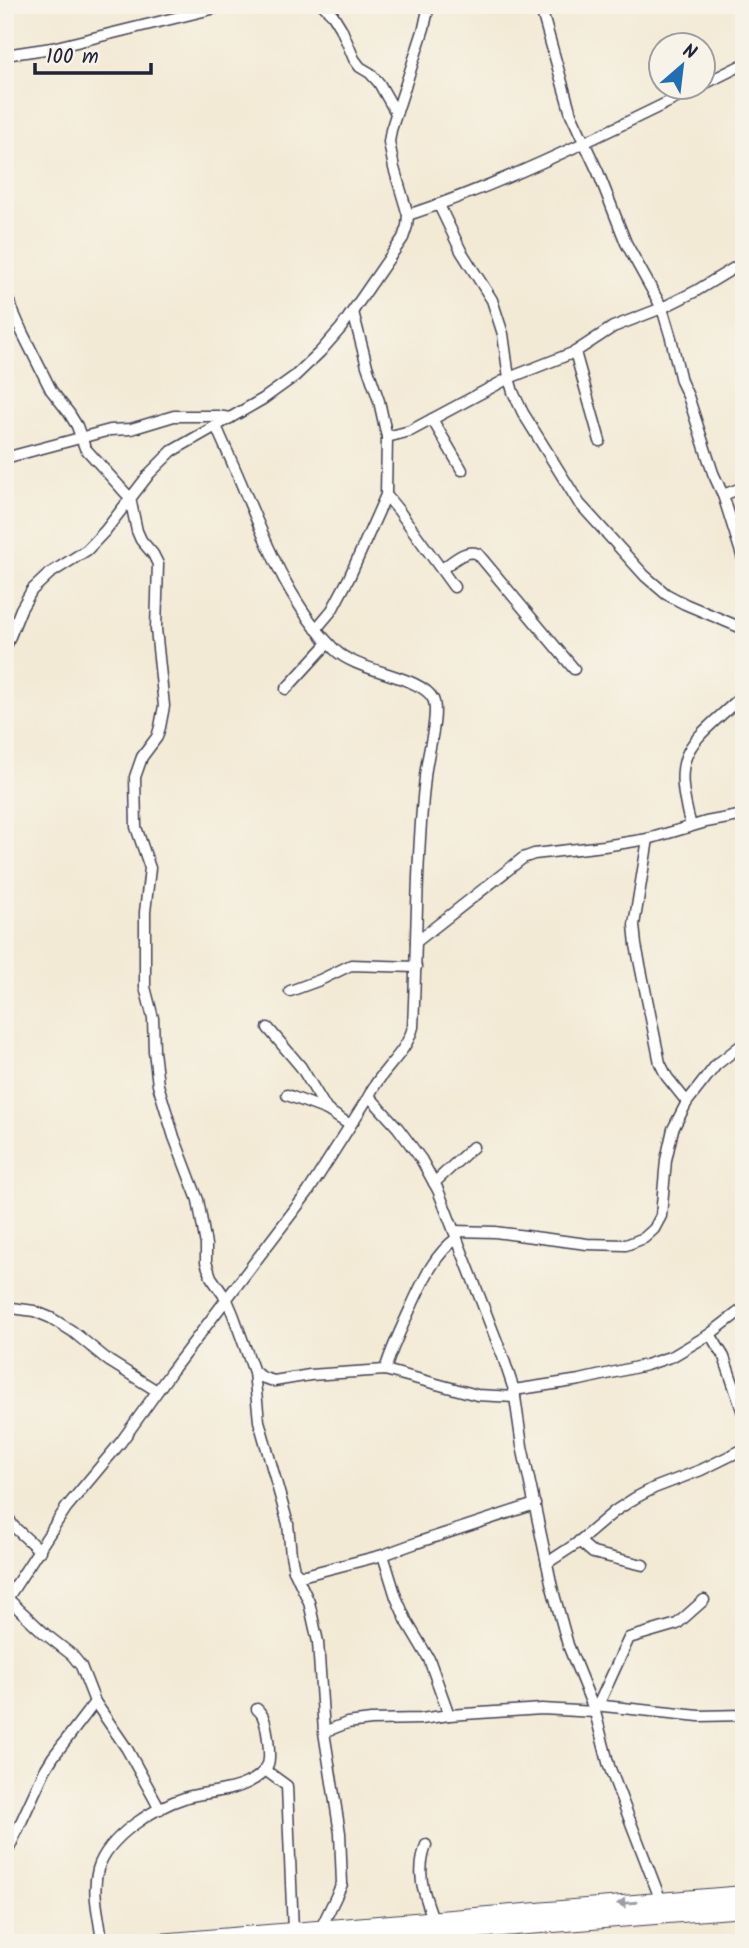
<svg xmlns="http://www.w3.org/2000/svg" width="749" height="1948" viewBox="0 0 749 1948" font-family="Kalam,sans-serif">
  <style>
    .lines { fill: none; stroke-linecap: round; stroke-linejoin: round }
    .minor-casing { stroke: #414052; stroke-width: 13 }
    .highway-casing { stroke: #414052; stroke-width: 18 }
    .minor { stroke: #fff; stroke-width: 10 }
    .highway { stroke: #fff; stroke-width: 16 }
    .oneway { fill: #9c9ca7 }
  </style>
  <rect width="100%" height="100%" fill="#f7f3e8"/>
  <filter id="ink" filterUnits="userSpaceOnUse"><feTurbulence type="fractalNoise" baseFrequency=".0143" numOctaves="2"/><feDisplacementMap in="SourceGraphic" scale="14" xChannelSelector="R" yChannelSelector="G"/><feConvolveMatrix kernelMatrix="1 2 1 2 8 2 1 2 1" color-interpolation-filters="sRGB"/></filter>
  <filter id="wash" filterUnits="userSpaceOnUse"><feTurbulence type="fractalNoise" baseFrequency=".00686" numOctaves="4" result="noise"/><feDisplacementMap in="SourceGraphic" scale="28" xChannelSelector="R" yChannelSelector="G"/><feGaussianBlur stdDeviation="1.57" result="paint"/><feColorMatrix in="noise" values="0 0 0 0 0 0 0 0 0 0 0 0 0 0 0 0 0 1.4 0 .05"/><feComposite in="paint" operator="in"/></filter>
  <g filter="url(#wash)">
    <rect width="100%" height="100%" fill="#f3ead5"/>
  </g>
  <g filter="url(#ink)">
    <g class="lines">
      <defs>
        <g id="minor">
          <polyline points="323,5 333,15 341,28 354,59 360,67 370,73 379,83 396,113"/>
          <polyline points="540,5 571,114 598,172 626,243 662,308 671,338 681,381 688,396 713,473 723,495 744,562"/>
          <polyline points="5,55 52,48 228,5"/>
          <polyline points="704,84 744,64"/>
          <polyline points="439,205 461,251 492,300 503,334 509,378 513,392 523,413 579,503 645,576 666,594 685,604 744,629"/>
          <path d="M408,215C508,182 603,134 697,88"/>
          <polyline points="5,293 22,332 51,390 69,413 77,426 85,448 130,498 137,531 141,540 153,554 158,564 156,629 164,706 160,727 157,737 142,757 135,777 136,827 150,868 145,912 145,987 153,1018 154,1051 158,1085 174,1137 198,1200 206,1245 206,1262 211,1277 227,1300 233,1314 254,1372 264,1378 274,1381 310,1375 385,1370 477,1395 515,1397"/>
          <polyline points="575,352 600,441"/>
          <polyline points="432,419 462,470"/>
          <polyline points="387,437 410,431 509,378 575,352 613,327 662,308 696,291 744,262"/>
          <polyline points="5,458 110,430 131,429 174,416 217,416 230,418"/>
          <polyline points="386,495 399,511 454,587"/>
          <polyline points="723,495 744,487"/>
          <path d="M442,569C452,562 466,548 478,554L574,669"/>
          <polyline points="316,629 332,610 349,578 386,495 387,437 379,401 367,366 353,312"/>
          <polyline points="5,649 21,609 32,590 49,574 87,550 105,531 150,473 172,451 263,399 295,376 320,352 341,328 403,238 407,226 408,215 394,168 389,142 391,130 424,28 429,5"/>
          <polyline points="286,689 328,643"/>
          <path d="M691,826C669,747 691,745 744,694"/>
          <polyline points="648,839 634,925 636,945 660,1063 667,1077 687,1102"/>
          <polyline points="416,942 523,858 534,854 604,846 648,839 706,822 744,815"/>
          <polyline points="290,991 320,980 351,965 416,967"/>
          <polyline points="268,1028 301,1067 327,1110 350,1125"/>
          <polyline points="287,1095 327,1110"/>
          <polyline points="369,1096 398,1128 421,1159 438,1190 503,1357 514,1390 522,1446 552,1587 568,1645 595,1712 609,1766 661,1901"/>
          <polyline points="434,1183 473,1147"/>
          <polyline points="454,1231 495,1232 587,1244 626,1245 644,1238 654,1229 661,1216 666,1160 673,1129 687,1102 716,1065 744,1043"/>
          <polyline points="5,1307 34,1311 51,1318 72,1331 109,1361 157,1391"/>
          <polyline points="710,1334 724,1357 744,1416"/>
          <path d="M385,1370C392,1347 402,1327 412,1305C424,1279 434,1255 457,1238"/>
          <polyline points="254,1372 259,1421 288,1524 291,1555 294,1570 299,1575 305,1575 383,1555 416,1543 535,1504"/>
          <polyline points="514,1390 580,1380 646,1365 673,1356 710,1334 744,1308"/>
          <polyline points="5,1512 13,1526 40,1551"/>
          <polyline points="579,1541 593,1553 643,1565"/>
          <polyline points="383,1555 396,1597 407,1622 429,1659 449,1715"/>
          <polyline points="547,1563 576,1544 615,1511 635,1498 654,1488 701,1470 744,1449"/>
          <polyline points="294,1570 309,1602 318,1642 324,1732 340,1833 342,1884 321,1928"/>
          <polyline points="8,1599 44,1633 72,1655 81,1666 95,1702 127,1749 160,1809"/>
          <path d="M5,1602L66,1508L121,1442L171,1372L308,1192L369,1096C380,1070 406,1055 413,1027C417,944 416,860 425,777C426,759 440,714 433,699C422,676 357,672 335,650C290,605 268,547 244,490C235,468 225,447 216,426"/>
          <polyline points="594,1705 699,1716 744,1715"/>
          <polyline points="324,1732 347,1723 371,1720 421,1719 449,1715 542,1709 595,1712 629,1638 677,1624 704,1600"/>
          <polyline points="265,1770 287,1786 293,1931"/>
          <path d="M426,1845C416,1874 423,1891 433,1919"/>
          <polyline points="5,1857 45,1770 53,1757 95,1702"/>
          <path d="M102,1943C100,1918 91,1894 98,1869C108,1836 155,1807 187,1797C207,1792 230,1792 249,1782C256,1779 265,1772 268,1764C271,1756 267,1725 263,1717C262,1714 259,1711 257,1709"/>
        </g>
        <g id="highway">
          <polyline points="147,1943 744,1894"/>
          <polyline points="312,1943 744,1909"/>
        </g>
      </defs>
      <use href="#minor" class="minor-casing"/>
      <use href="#highway" class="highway-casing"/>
      <use href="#minor" class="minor"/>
      <use href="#highway" class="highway"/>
    </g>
    <defs><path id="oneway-solid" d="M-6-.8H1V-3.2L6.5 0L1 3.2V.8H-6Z" transform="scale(1.75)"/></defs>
    <use class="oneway" href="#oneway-solid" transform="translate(627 1903) rotate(176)"/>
  </g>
  <rect width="749" height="1948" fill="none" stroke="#f7f3e8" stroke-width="28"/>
  <g transform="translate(682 66) rotate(28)"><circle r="33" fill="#f7f3e8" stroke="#a29fa3" stroke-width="2"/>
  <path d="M0-5L12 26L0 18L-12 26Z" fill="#1f6fb2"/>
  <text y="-10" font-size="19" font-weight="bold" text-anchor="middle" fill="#22223b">N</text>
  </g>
  <path d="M35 63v10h116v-10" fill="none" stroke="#22223b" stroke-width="3.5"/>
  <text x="46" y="63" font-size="21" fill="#22223b" stroke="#f7f3e8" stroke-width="5" paint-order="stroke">100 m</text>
</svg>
